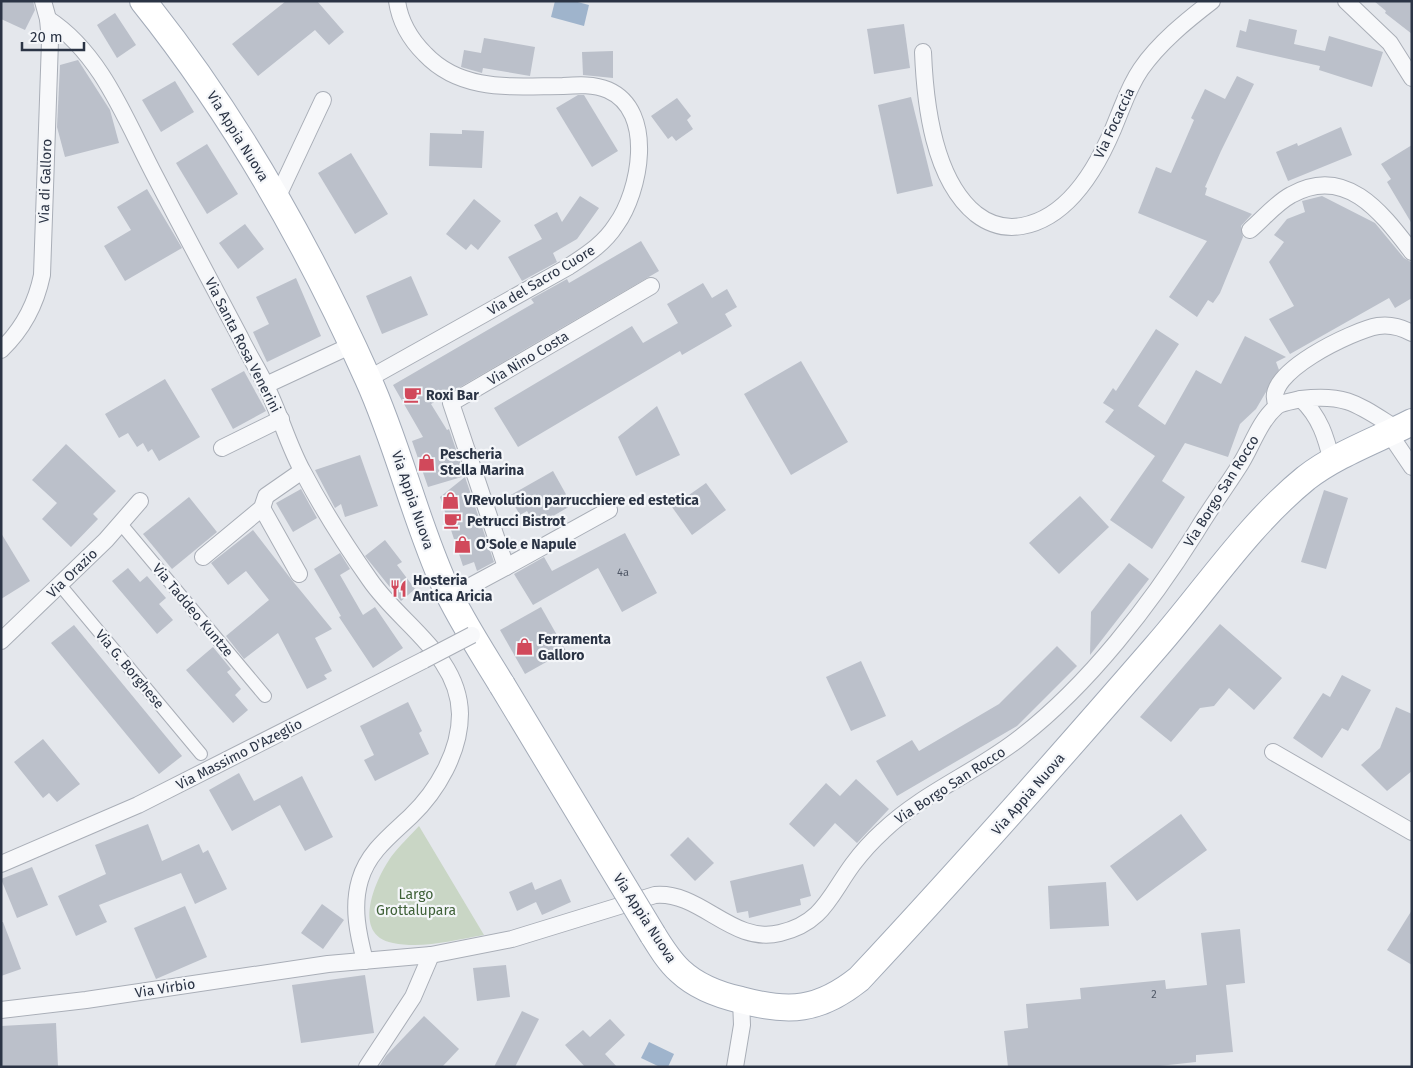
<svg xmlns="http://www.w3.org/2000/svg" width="1413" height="1068" viewBox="0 0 1413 1068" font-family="'Fira Sans',sans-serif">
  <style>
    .green { fill: #c9d6c5 }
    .water { fill: #9fb4cc }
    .building { fill: #bbc0ca }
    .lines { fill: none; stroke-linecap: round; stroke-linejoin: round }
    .pedestrian-casing { stroke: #a9aeb7; stroke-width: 14 }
    .minor-casing { stroke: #a9aeb7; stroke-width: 18 }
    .primary-casing { stroke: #a3abb8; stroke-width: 28 }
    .pedestrian { stroke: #f7f8fa; stroke-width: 12 }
    .minor { stroke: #f7f8fa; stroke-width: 16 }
    .primary { stroke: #fff; stroke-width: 26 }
    .minor-bridge-casing { stroke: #a9aeb7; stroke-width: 18; stroke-linecap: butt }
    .primary-bridge-casing { stroke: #a3abb8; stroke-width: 28; stroke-linecap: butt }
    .minor-bridge { stroke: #f7f8fa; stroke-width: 16 }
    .primary-bridge { stroke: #fff; stroke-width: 26 }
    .labels { text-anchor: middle; stroke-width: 4.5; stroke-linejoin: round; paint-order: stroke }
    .number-label { font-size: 11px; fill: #4f5766 }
    .street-label { font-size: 14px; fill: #2b3445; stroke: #f4f6f9 }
    .poi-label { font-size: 14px; font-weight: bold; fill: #2b3445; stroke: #f4f6f9; text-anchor: start }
    .park-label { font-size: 14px; fill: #3f6138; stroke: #f4f6f9 }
  </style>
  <rect width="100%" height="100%" fill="#e4e7ec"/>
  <path class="green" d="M419,826L484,935C454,940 423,949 393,943C351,935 375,880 391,857C399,846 410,836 419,826Z"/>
  <g class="water">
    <polygon points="555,1 574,1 589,5 584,26 551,17"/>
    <polygon points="649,1042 674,1054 668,1067 660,1067 641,1058"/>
  </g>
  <g class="building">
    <polygon points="1,1 33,1 35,10 25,30 1,19"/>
    <polygon points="286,1 317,1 344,32 329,45 315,30 258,76 232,44"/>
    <polygon points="1374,1 1412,1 1412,34 1385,13 1386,11"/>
    <polygon points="115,13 136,45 117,58 97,25"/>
    <polygon points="1249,19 1297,30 1294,44 1325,51 1329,36 1383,52 1372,87 1319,70 1320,66 1236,47 1240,30 1246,32"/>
    <polygon points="904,24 910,68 874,74 867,29"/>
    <polygon points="484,38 535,47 530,76 483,68 482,73 461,67 464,50 481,53"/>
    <polygon points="613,51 613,78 583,75 582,52"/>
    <polygon points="78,60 110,110 119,143 65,157 57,127 60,65"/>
    <polygon points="1237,76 1254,84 1221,151 1205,187 1207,188 1205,195 1252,214 1241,226 1243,237 1220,293 1213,303 1208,300 1197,317 1169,297 1207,241 1138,213 1156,167 1171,173 1194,120 1191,118 1205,89 1225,99"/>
    <polygon points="175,81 194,112 161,132 142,100"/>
    <polygon points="578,95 584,95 618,151 592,167 556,108"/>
    <polygon points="911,97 933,186 897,194 878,105"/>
    <polygon points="677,98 691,116 687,120 693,129 676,141 672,136 668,139 651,116"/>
    <polygon points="1341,127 1352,155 1288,181 1276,152 1297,143 1298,146"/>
    <polygon points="462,130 484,131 482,168 429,166 430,133 462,134"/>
    <polygon points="207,144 238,194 207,214 176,163"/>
    <polygon points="1412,145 1412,224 1387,182 1391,179 1381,164"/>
    <polygon points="351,153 388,214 355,234 318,173"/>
    <polygon points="147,189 182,248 125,281 104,246 131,230 117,207"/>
    <polygon points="580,196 599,208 577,239 553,253 557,262 522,281 508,257 542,239 534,225 557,212 562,222"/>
    <polygon points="1322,196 1375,223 1404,258 1411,262 1412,298 1395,308 1389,298 1290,354 1269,319 1294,306 1269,262 1284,242 1274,235 1287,219 1305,212 1302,201"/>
    <polygon points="474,199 501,221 478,250 471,244 466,250 446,234"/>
    <polygon points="245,224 264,249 238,269 219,243"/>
    <polygon points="641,241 659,271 431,404 447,430 449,429 465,476 428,487 412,441 423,437 393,385 534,303 531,299 567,279 569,283"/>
    <polygon points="411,276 428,315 382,334 366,296"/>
    <polygon points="296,278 321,336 267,362 253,332 269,324 256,297"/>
    <polygon points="703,283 712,298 727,289 737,307 725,314 732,326 682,355 680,351 518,447 494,408 632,326 643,343 678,323 667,304"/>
    <polygon points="1156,329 1179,344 1138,406 1165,425 1196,370 1221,384 1245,336 1286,357 1276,362 1279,370 1256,409 1240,424 1228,457 1185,443 1162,481 1185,497 1152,549 1110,520 1155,456 1105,422 1114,410 1103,403 1113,388 1116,391"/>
    <polygon points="801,361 848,442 791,475 744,394"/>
    <polygon points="244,371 266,411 233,429 211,389"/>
    <polygon points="165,379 200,437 159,461 152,449 148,452 143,443 137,447 128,433 119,438 105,414"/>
    <polygon points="657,406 680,455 636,476 618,437"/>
    <polygon points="66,444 116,491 93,514 98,519 71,547 42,519 57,503 32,480"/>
    <polygon points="360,455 378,506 345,517 341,504 335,508 315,470"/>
    <polygon points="553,471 572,505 536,526 527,511 520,515 509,496"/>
    <polygon points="465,477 494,562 477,571 474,562 463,566 440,497"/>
    <polygon points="706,483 726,510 692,535 672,507"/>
    <polygon points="301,489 317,518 293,532 276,503"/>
    <polygon points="1324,490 1348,498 1326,569 1301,562"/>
    <polygon points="1080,496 1109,527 1059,574 1029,543"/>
    <polygon points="189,497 217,532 172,569 143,534"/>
    <polygon points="253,530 291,579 332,629 315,638 332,671 324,675 327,679 307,689 278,633 244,659 226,636 269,600 246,571 228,585 211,563"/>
    <polygon points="1,533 30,581 1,599"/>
    <polygon points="625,533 657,593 622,612 598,568 533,605 514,574 544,557 552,571"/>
    <polygon points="385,540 402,562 397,565 415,589 401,601 365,556"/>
    <polygon points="340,553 350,569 340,575 363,615 375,607 403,648 373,668 339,617 341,616 314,569"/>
    <polygon points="1129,563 1149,579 1090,655 1091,612"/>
    <polygon points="128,568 140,582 147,576 166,598 159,604 173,620 157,634 112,581"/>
    <polygon points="541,607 566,651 525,674 500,630"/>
    <polygon points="1220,624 1282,678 1254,710 1229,688 1214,706 1200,708 1171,742 1140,717"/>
    <polygon points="74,625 182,756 159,774 51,643"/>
    <polygon points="1057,646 1077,666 1017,726 897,796 876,761 912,740 919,751 999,704"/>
    <polygon points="213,647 231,669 227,672 241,689 235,695 248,710 233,723 186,670"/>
    <polygon points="861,661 886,716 851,731 826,677"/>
    <polygon points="1342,675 1371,690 1348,731 1342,728 1322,758 1293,738 1323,693 1330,697"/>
    <polygon points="408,702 422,731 419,733 429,754 375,781 364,760 374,755 360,726"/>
    <polygon points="1396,707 1412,714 1412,771 1387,791 1361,765 1380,748"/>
    <polygon points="43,739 80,784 57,802 49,793 43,798 14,762"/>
    <polygon points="239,773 254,801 302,776 333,837 305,851 280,805 232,831 209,790"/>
    <polygon points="856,779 889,809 857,843 835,823 814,847 789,824 826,783 840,796"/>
    <polygon points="1181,814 1207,850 1137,901 1110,866"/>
    <polygon points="148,824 162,861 199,844 203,853 208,850 227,889 195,904 181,873 99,905 107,922 76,936 58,896 106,874 95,845"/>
    <polygon points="688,837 714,863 695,881 670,855"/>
    <polygon points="803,864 811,896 800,899 801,905 749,918 748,911 737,913 730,881"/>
    <polygon points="32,867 48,905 17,918 1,879"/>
    <polygon points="561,879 571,902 542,915 536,902 517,911 509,892 532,882 535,890"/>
    <polygon points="1106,882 1109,926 1050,929 1048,886"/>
    <polygon points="322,904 344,920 323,949 301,933"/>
    <polygon points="185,906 207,957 156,979 134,928"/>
    <polygon points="1412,910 1412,965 1387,950"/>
    <polygon points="1,922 3,922 21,969 1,976"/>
    <polygon points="1240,929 1245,983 1226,985 1233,1052 1196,1055 1196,1062 1150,1067 1008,1067 1004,1031 1028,1028 1026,1004 1081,999 1080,988 1165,980 1166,989 1207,985 1201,933"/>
    <polygon points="506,965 510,997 477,1001 473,968"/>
    <polygon points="365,975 374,1033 301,1043 292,985"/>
    <polygon points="522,1011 539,1019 515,1067 494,1067"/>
    <polygon points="424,1016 459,1049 442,1067 379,1067 386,1056"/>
    <polygon points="610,1019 625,1035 605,1054 617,1067 585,1067 565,1045 583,1030 590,1037"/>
    <polygon points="56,1023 58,1067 1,1067 1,1026"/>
  </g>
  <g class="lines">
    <defs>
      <g id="pedestrian">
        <polyline points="121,524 265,696"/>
        <polyline points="60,585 201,754"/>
      </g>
      <g id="minor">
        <polyline points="1346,1 1390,43 1412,78"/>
        <path d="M48,19C102,54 126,121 155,176C183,230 212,284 240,337C248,354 258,369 266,386C280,414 288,445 303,472C322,508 346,546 370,580C400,624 459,655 460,714C460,752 437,791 411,816C391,835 368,852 360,880C352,907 358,934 365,961"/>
        <path d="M923,52C925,103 933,179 976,214C989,224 1005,229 1022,226C1072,217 1101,161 1118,117C1125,100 1130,85 1141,69C1159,43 1186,21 1212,1"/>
        <polyline points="277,198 323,100"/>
        <path d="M1250,230C1263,219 1276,203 1291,195C1346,164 1382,213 1412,252"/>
        <path d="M1,350C22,330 36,304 42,275L50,41L48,19L43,1"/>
        <path d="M368,379L568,267C586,255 604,244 616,225C640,192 656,111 608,90C594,84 578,85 563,86C514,86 462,93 425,54C410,39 400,22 397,1"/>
        <polyline points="266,385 352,345"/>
        <path d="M1277,405C1260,374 1354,330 1378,326C1391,324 1401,327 1412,333"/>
        <polyline points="1389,433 1412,467"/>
        <polyline points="222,448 281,419"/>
        <path d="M1332,462C1326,437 1320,417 1301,399C1347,393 1360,406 1397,429"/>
        <polyline points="262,508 299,574"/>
        <polyline points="203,557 262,508 266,496 302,471"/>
        <polyline points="506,567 609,510"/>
        <polyline points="450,597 506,567 451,403 651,286"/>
        <polyline points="1,641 106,540 140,501"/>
        <polyline points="1273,752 1412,832"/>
        <polyline points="1,864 138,805 424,660"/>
        <path d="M1,1010L86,1000L328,964L431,955L512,939L655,895C701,891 732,945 780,933C823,923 830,895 853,864C862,852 872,841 883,831C924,792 977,772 1021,737C1089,684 1150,605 1196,532C1209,510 1224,490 1238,468C1251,449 1258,423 1276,407C1281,402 1294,401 1301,399"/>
        <polyline points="367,1067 413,997 431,955"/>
        <polyline points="735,1067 742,1025 741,1000"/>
      </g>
      <g id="primary">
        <path d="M143,1C235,116 308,245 368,379C398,445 414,517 444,584C460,619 482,652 502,685"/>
        <path d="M653,935C661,948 669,961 680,971C697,987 719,995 741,1000C789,1013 819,1011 859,979C960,871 1058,760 1156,647C1205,591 1248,525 1306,478C1337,454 1377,440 1412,422"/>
      </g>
    </defs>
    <use href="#pedestrian" class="pedestrian-casing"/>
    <use href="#minor" class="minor-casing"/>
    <use href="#primary" class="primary-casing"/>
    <use href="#pedestrian" class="pedestrian"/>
    <use href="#minor" class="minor"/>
    <use href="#primary" class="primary"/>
    <defs>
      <polyline id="minor-bridge" points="424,660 472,635"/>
      <polyline id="primary-bridge" points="502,685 653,935"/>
    </defs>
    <use href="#minor-bridge" class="minor-bridge-casing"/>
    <use href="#primary-bridge" class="primary-bridge-casing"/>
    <use href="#minor-bridge" class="minor-bridge"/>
    <use href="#primary-bridge" class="primary-bridge"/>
  </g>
  <defs>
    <symbol id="cafe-bare" viewBox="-9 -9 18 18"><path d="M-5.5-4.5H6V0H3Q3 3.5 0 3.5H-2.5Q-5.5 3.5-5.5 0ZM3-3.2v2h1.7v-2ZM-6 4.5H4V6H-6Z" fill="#d1495b" stroke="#f4f6f9" stroke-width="2.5" paint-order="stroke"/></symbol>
    <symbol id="shop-bare" viewBox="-9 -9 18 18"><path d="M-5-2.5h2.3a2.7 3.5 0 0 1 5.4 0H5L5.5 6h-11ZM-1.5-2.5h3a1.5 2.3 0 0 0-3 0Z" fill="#d1495b" stroke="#f4f6f9" stroke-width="2.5" paint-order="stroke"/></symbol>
    <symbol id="restaurant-bare" viewBox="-9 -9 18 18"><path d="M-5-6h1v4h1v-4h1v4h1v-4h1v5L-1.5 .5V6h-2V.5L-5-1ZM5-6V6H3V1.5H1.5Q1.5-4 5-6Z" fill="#d1495b" stroke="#f4f6f9" stroke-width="2.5" paint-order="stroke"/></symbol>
  </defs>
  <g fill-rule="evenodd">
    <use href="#cafe-bare" x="400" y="382" width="25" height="25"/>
    <use href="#shop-bare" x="414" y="450" width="25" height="25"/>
    <use href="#shop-bare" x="438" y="488" width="25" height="25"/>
    <use href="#cafe-bare" x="440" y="508" width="25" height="25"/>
    <use href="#shop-bare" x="450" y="532" width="25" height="25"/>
    <use href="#restaurant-bare" x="386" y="576" width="25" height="25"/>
    <use href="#shop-bare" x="512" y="634" width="25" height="25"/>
  </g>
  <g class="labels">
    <g class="number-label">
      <text x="623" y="576">4a</text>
      <text x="1154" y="998">2</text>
    </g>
    <g class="street-label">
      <text transform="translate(1114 123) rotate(-65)" y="5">Via Focaccia</text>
      <text transform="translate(238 136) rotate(58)" y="5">Via Appia Nuova</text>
      <text transform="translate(45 181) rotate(-88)" y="5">Via di Galloro</text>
      <text transform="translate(541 280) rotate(-31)" y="5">Via del Sacro Cuore</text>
      <text transform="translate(243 345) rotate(63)" y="5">Via Santa Rosa Venerini</text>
      <text transform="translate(528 358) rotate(-31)" y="5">Via Nino Costa</text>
      <text transform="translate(1221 491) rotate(-58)" y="5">Via Borgo San Rocco</text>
      <text transform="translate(413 500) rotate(71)" y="5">Via Appia Nuova</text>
      <text transform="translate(72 573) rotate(-44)" y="5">Via Orazio</text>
      <text transform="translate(193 610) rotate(50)" y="5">Via Taddeo Kuntze</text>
      <text transform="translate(130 669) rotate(50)" y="5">Via G. Borghese</text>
      <text transform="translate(239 754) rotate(-27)" y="5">Via Massimo D'Azeglio</text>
      <text transform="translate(950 785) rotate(-33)" y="5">Via Borgo San Rocco</text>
      <text transform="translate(1028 794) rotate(-49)" y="5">Via Appia Nuova</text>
      <text transform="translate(645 918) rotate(57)" y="5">Via Appia Nuova</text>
      <text transform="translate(165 988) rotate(-9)" y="5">Via Virbio</text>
    </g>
    <g class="poi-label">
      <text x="426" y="400">Roxi Bar</text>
      <text x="440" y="459">Pescheria<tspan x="440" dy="16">Stella Marina</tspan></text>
      <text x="464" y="505">VRevolution parrucchiere ed estetica</text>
      <text x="467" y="526">Petrucci Bistrot</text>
      <text x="476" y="549">O'Sole e Napule</text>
      <text x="413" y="585">Hosteria<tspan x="413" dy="16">Antica Aricia</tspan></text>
      <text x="538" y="644">Ferramenta<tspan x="538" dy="16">Galloro</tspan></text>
    </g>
    <g class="park-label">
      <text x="416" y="899">Largo<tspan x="416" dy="16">Grottalupara</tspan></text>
    </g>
  </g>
  <rect width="1413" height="1068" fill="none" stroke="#2b3445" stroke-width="5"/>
  <path d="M22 42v8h62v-8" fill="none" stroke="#2b3445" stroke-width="2.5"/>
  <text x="30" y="42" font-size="15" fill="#2b3445" stroke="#f4f6f9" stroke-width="4" paint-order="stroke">20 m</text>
</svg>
